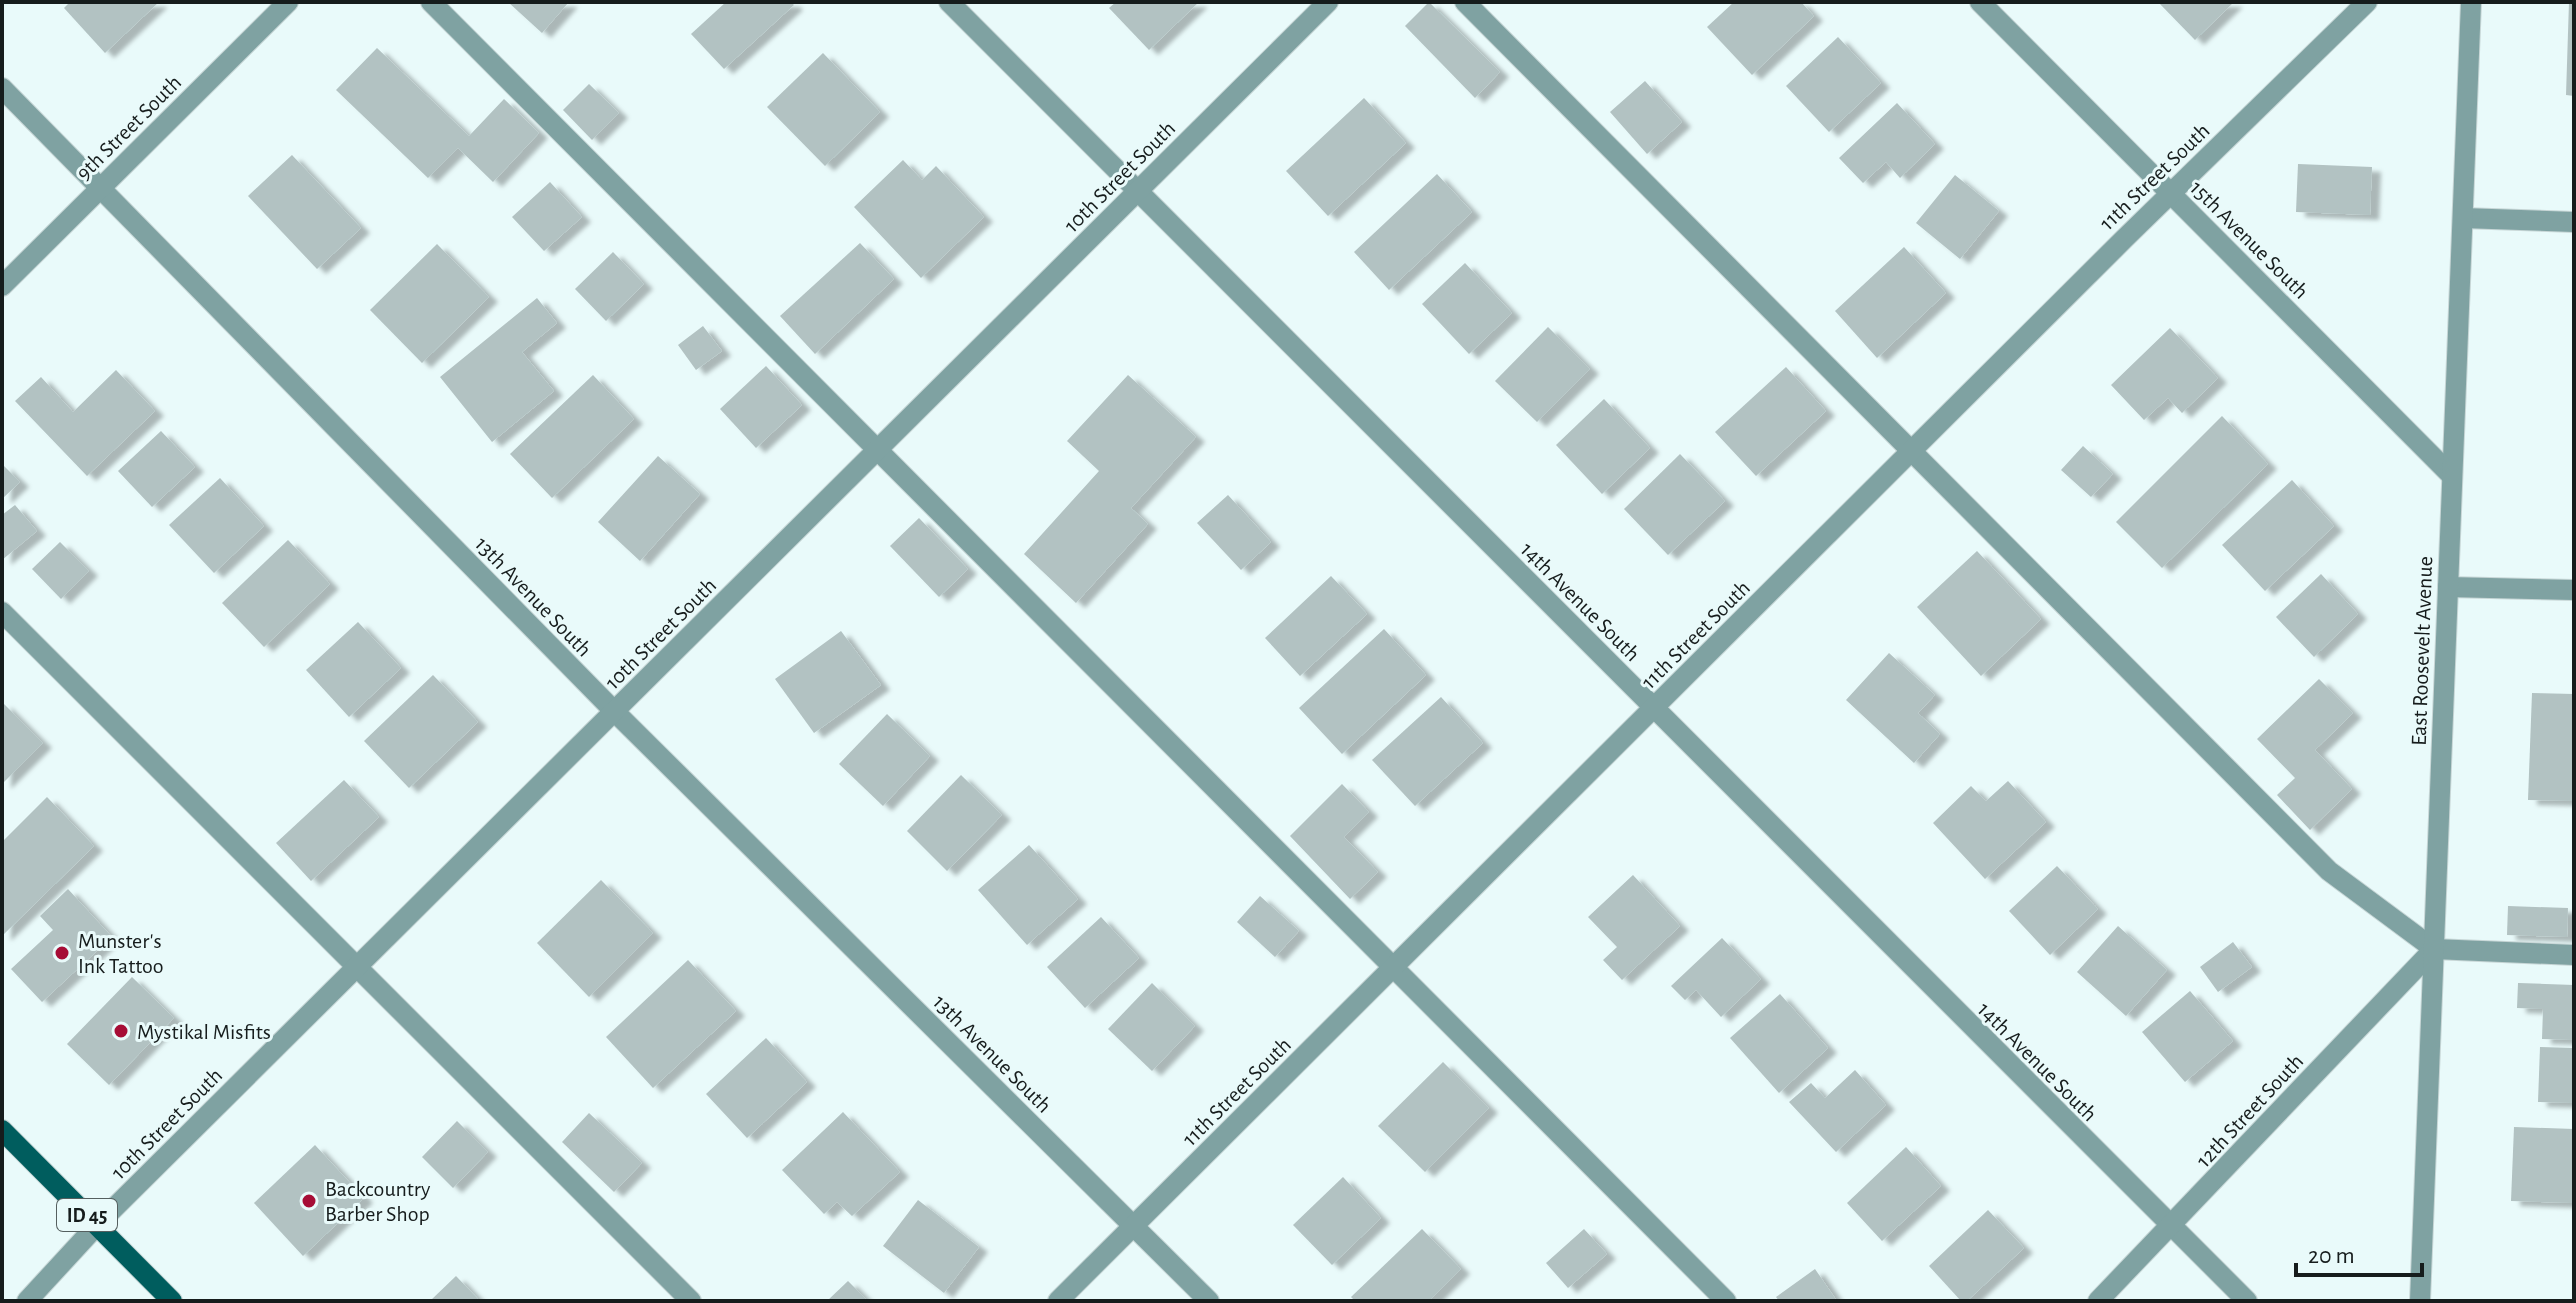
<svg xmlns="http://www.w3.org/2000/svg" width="2576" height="1303" viewBox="0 0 2576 1303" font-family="'Alegreya Sans',sans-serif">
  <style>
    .building { fill: #b2c2c2; filter: url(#shadow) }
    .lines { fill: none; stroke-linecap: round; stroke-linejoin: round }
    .minor-casing { stroke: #c7d6d6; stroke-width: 22 }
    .major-casing { stroke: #c7d6d6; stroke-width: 22 }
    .minor { stroke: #7fa2a2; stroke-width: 20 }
    .major { stroke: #005d5e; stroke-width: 20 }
    .poi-dot { fill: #a60d36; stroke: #e9fafa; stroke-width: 3 }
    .labels { text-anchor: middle; stroke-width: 6; stroke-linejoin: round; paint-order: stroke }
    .shield { fill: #e9fafa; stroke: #555f5f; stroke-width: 2 }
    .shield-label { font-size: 20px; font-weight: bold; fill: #161c1c }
    .street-label { font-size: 22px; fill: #161c1c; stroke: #e9fafa }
    .poi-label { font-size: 22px; fill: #161c1c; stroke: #e9fafa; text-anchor: start }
  </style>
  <defs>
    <filter id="shadow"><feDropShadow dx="9" dy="5" stdDeviation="2" flood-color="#0004"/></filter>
  </defs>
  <rect width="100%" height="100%" fill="#e9fafa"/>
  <g class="building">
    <polygon points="70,2 159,2 105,53 64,8"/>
    <polygon points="508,2 569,2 542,33"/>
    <polygon points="726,2 791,2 794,5 724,69 691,34"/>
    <polygon points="1116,2 1199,2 1149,50 1109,8"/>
    <polygon points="1429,2 1500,72 1475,98 1405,26"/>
    <polygon points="1734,2 1801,2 1814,16 1752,75 1707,27"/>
    <polygon points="2158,2 2234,2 2195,40"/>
    <polygon points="2569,2 2574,2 2574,96 2566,95"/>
    <polygon points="1838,37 1881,83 1829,132 1786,86"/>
    <polygon points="377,48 469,136 504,99 539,133 493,182 458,148 428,178 336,90"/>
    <polygon points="823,53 880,112 825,166 767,107"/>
    <polygon points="1645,81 1682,122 1647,154 1610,112"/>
    <polygon points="589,84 619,113 592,140 563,110"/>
    <polygon points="1364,98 1406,143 1328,216 1286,171"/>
    <polygon points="1897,103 1935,144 1900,178 1886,162 1863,183 1839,158"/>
    <polygon points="292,155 361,228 317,269 248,196"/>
    <polygon points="903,160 922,180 936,166 984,217 921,278 854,207"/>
    <polygon points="2298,164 2372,167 2370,215 2296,212"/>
    <polygon points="1437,174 1472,212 1389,290 1354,252"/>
    <polygon points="1955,175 1999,211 1960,259 1916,223"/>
    <polygon points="550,182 582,217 544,251 512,217"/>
    <polygon points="860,243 894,279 815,354 780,316"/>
    <polygon points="437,244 489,297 422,363 370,310"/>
    <polygon points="1904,247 1946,293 1877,358 1835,311"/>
    <polygon points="613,252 644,284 606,321 575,289"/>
    <polygon points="1465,263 1512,313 1469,354 1422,304"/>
    <polygon points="537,298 557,323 522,352 554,391 492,442 440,377"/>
    <polygon points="703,326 722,351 696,370 678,345"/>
    <polygon points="1548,327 1590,369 1537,422 1495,381"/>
    <polygon points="2170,328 2218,378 2182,413 2168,398 2144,420 2111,385"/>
    <polygon points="766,366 802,405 756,448 720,409"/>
    <polygon points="1786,367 1826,411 1756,476 1715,432"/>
    <polygon points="116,370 155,411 87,476 15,401 41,377 73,412"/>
    <polygon points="593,375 634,419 552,498 510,454"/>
    <polygon points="1128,375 1196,437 1131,508 1148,524 1076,603 1024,554 1099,471 1067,441"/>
    <polygon points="1604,399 1650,448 1602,494 1556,445"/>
    <polygon points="2222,416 2268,464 2162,568 2116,522"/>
    <polygon points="161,431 195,467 152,507 118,471"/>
    <polygon points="2083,446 2113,474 2091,497 2061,470"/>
    <polygon points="1680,454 1725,501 1668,555 1624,509"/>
    <polygon points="658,456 700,494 640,561 598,522"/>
    <polygon points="2,464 20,482 2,499"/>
    <polygon points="220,478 264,526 214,573 169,525"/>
    <polygon points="2292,480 2334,526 2265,591 2222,545"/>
    <polygon points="1228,495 1271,542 1241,570 1197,523"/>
    <polygon points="15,505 37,531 2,560 2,515"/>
    <polygon points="919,518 968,569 939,597 890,546"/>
    <polygon points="288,540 330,584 264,647 222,603"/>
    <polygon points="60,542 89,571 61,599 32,569"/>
    <polygon points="1977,551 2041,619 1981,676 1917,607"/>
    <polygon points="2321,574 2358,614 2314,657 2276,617"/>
    <polygon points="1331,576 1367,614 1300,676 1265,638"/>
    <polygon points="358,622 401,668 349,717 306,670"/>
    <polygon points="1384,629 1426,675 1342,754 1299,708"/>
    <polygon points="841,631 881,685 814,733 775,679"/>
    <polygon points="1889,653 1935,695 1918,713 1940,734 1914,763 1846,700"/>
    <polygon points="433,675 478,722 409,788 364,741"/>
    <polygon points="2319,679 2353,713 2315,750 2352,789 2310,830 2277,795 2295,778 2257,739"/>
    <polygon points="2532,693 2574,694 2574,801 2528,800"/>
    <polygon points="1441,697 1483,743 1415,806 1372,760"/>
    <polygon points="2,702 43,743 2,784"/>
    <polygon points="887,714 930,756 883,806 839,764"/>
    <polygon points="961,775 1002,815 947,871 907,831"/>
    <polygon points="344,780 379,817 311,881 276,843"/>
    <polygon points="2008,781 2046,822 1985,879 1933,823 1971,786 1986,801"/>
    <polygon points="1342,784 1369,812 1344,837 1378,872 1350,899 1290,836"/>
    <polygon points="47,797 94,846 2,936 2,842"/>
    <polygon points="1029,845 1078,899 1027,945 978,890"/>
    <polygon points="2057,866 2098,909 2050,955 2009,911"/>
    <polygon points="1633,875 1680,926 1622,980 1603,960 1617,947 1588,917"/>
    <polygon points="601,880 653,933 589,997 537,943"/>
    <polygon points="68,889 112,937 42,1002 11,969 53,930 40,916"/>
    <polygon points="1260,896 1299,931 1275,957 1237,922"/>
    <polygon points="2508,906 2568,908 2567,937 2507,935"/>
    <polygon points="1101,917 1139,958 1085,1008 1047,967"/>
    <polygon points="2118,926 2167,970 2126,1016 2077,972"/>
    <polygon points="1722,938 1761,979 1721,1017 1696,990 1685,1000 1671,986"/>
    <polygon points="2233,942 2252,967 2218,992 2200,967"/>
    <polygon points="688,960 736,1011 653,1088 606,1037"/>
    <polygon points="132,977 174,1018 109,1085 67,1044"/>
    <polygon points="1152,983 1195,1026 1152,1071 1108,1029"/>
    <polygon points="2518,983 2574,985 2574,1040 2542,1039 2543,1009 2517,1008"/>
    <polygon points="2190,991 2233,1041 2185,1082 2142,1032"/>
    <polygon points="1780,994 1828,1048 1779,1093 1730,1038"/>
    <polygon points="766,1038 807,1082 747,1138 706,1094"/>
    <polygon points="2540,1047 2574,1048 2574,1103 2538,1102"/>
    <polygon points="1443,1062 1489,1108 1425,1172 1378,1126"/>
    <polygon points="1855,1070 1886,1105 1836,1152 1789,1102 1811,1083 1825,1098"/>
    <polygon points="843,1112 900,1172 852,1216 837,1202 824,1214 782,1170"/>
    <polygon points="589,1113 642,1163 614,1192 562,1142"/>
    <polygon points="457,1121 488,1152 453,1188 422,1157"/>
    <polygon points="2514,1127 2574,1129 2573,1203 2511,1201"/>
    <polygon points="315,1145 364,1198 303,1256 254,1203"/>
    <polygon points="1906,1147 1941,1186 1882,1241 1847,1203"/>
    <polygon points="1343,1177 1381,1218 1332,1265 1293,1225"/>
    <polygon points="918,1200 979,1247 944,1293 883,1246"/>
    <polygon points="1988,1210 2024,1248 1967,1301 1961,1301 1929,1266"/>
    <polygon points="1422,1229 1461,1269 1429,1301 1355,1301 1351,1297"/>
    <polygon points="1584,1229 1607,1254 1568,1288 1546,1263"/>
    <polygon points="1815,1269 1837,1301 1779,1301 1776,1297"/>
    <polygon points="456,1276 480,1301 430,1301"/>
    <polygon points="848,1281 868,1301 827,1301"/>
  </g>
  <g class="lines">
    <defs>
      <g id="minor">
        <polyline points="431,2 1726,1301"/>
        <polyline points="949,2 2247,1301"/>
        <polyline points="1465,2 2329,871 2434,949 2574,955"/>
        <polyline points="1980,2 2452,476"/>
        <polyline points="2,88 615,712 1209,1301"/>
        <polyline points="2463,218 2574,222"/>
        <polyline points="2,286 288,2"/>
        <polyline points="2448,587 2574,590"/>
        <polyline points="2,612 691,1301"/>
        <polyline points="27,1301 97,1225 1328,2"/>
        <polyline points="1058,1301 2124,239 2367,2"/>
        <polyline points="2098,1301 2434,949"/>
        <polyline points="2420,1301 2471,2"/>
      </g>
      <polyline id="major" points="2,1130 172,1301"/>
    </defs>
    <use href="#minor" class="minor-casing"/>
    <use href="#major" class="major-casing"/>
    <use href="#minor" class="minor"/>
    <use href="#major" class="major"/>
  </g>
  <g class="poi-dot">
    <circle cx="62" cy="953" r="8"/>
    <circle cx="121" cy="1031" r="8"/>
    <circle cx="309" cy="1201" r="8"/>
  </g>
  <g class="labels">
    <rect class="shield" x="57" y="1199" width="60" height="32" rx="6"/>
    <g class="shield-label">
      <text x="87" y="1222">ID 45</text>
    </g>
    <g class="street-label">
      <text transform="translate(128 127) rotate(-45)" y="8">9th Street South</text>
      <text transform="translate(1119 176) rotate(-45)" y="8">10th Street South</text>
      <text transform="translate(2154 176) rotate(-44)" y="8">11th Street South</text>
      <text transform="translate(2250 239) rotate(45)" y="8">15th Avenue South</text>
      <text transform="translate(534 596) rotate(46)" y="8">13th Avenue South</text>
      <text transform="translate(1581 601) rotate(45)" y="8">14th Avenue South</text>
      <text transform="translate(660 633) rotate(-45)" y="8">10th Street South</text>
      <text transform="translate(1695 634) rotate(-45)" y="8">11th Street South</text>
      <text transform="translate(2421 651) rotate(-88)" y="8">East Roosevelt Avenue</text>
      <text transform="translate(993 1053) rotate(45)" y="8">13th Avenue South</text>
      <text transform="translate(2038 1061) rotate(45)" y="8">14th Avenue South</text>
      <text transform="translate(1236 1091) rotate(-45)" y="8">11th Street South</text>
      <text transform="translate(2249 1110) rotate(-47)" y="8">12th Street South</text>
      <text transform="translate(166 1123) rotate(-45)" y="8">10th Street South</text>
    </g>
    <g class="poi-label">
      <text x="78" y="948">Munster's<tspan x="78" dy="25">Ink Tattoo</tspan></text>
      <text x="137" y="1039">Mystikal Misfits</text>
      <text x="325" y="1196">Backcountry<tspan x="325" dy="25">Barber Shop</tspan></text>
    </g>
  </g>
  <rect width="2576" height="1303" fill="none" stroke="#161c1c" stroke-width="8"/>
  <path d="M2296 1263v12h126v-12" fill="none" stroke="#161c1c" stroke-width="4"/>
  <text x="2308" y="1263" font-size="24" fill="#161c1c" stroke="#e9fafa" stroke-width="6" paint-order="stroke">20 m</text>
</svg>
